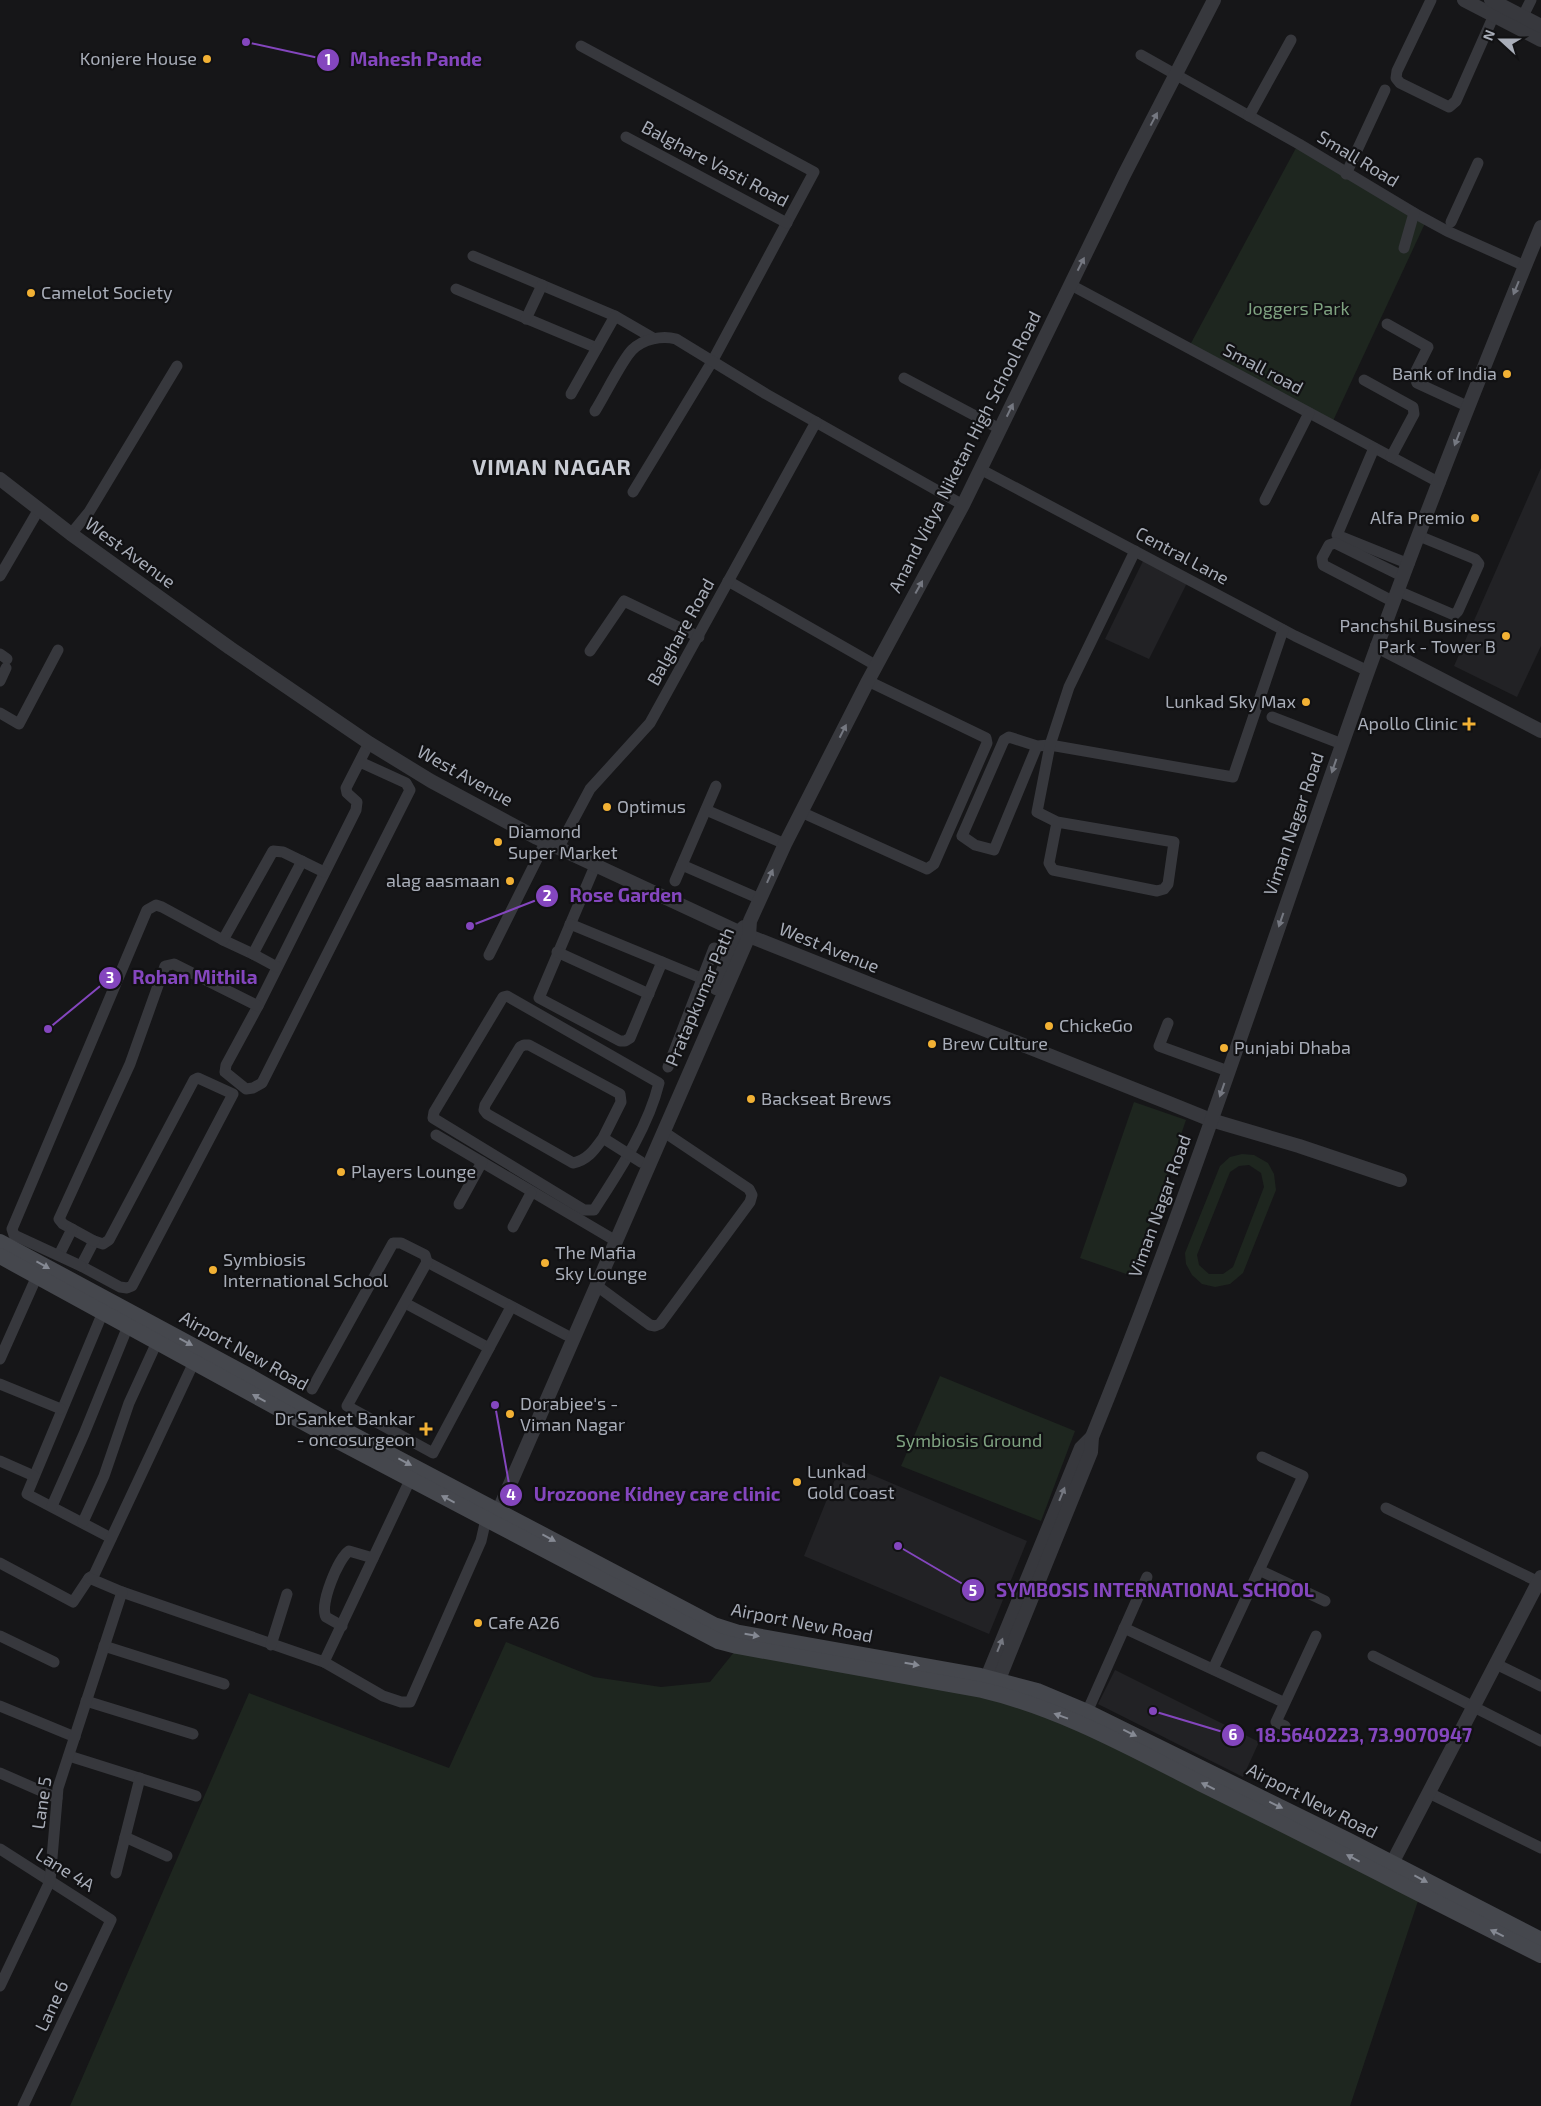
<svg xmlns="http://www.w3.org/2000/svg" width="1541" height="2106" viewBox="0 0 1541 2106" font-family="'Exo 2',sans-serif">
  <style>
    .built { fill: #222225 }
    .green { fill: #1e261f; fill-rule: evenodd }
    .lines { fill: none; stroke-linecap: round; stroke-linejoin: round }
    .minor { stroke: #37383d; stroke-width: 11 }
    .tertiary { stroke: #37383d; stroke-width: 14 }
    .secondary { stroke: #45474d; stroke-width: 16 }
    .oneway { fill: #757881 }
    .oneway2 { fill: #858993 }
    .poi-dot { fill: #f2b134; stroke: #111113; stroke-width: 2 }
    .labels { text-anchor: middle; stroke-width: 4.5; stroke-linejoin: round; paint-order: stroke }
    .poi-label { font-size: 18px; fill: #a8adb8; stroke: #111113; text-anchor: start }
    .street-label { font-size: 18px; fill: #a8adb8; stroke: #111113 }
    .park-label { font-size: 18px; fill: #7fa381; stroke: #111113 }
    .district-label { font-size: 22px; font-weight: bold; letter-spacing: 1px; fill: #c9ccd4; stroke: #111113 }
    .leader { fill: none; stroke: #8446be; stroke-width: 2 }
    .callout-dot { fill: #8446be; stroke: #111113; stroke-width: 2 }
    .mark-label { font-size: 15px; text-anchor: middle; font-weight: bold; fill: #fff }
    .callout-label { font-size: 19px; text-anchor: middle; font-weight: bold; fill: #8446be; stroke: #111113; stroke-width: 4.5; stroke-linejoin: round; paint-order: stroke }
  </style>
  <rect width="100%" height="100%" fill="#161618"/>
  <g class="built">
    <polygon points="1541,468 1541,646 1517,697 1454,666"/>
    <polygon points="1144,559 1188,581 1149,659 1105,639"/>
    <polygon points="842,1462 1027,1541 989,1634 804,1556"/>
    <polygon points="1115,1670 1259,1742 1243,1777 1098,1704"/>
  </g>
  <g class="green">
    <polygon points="1296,148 1427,219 1333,421 1190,345"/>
    <polygon points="1134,1102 1186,1120 1132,1276 1080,1258"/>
    <path d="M1242,1154L1254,1155L1268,1163L1274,1174L1276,1190L1243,1273L1230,1284L1215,1287L1202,1284L1192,1275L1186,1264L1185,1253L1220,1166L1230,1157ZM1249,1165L1261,1173L1264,1187L1233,1267L1223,1274H1209L1199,1265L1197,1255L1230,1172L1239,1166Z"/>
    <polygon points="940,1376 1075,1431 1041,1521 901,1466"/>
    <polygon points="506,1642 594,1677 661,1687 710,1682 735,1651 1005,1699 1056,1717 1418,1901 1350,2106 70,2106 249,1693 449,1768"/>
  </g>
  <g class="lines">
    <g class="minor">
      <polyline points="1431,0 1397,71 1396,78 1400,83 1449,107 1456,101 1494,15"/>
      <polyline points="1523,16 1531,0"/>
      <polyline points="581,46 814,172 713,360 633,492"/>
      <polyline points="1141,55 1299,144 1414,213 1447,231 1525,266"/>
      <polyline points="1249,116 1291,40"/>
      <polyline points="626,137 787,223"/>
      <polyline points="1346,174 1385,90"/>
      <polyline points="1451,222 1478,163"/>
      <polyline points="1404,248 1414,213"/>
      <polyline points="473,256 615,316"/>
      <polyline points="1071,285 1440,483"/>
      <polyline points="456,289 597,348"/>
      <polyline points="526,319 542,285"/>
      <polyline points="1387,324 1428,347 1414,375 1417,383 1469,407"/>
      <polyline points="904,378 1000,429"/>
      <polyline points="1364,380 1413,407 1414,414 1391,457"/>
      <polyline points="571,394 615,316 653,338"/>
      <path d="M595,411C604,397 622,360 632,350C643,339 662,335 676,339L766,394L963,505"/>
      <polyline points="1374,448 1337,535 1409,564"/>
      <polyline points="980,469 1295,636 1368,671"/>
      <polyline points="1265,500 1309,413"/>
      <polyline points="71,534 89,512 177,366"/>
      <polyline points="0,576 39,509"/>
      <polyline points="728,581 877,666"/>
      <polyline points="1398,591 1454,615 1458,611 1479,564 1475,559 1419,536"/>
      <polyline points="1394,602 1323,565 1322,558 1329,545 1335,543 1404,577"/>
      <polyline points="590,651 624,601 699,637"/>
      <polyline points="0,654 7,659"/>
      <polyline points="0,681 6,668"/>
      <polyline points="0,713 19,724 58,650"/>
      <polyline points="1272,717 1342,744"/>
      <polyline points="1037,746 994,850 975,845 962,836 1004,740 1009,737 1037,746 1050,745 1233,777 1283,630"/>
      <polyline points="360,762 406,783 410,790 262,1083 253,1088 246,1089 225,1072 226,1065 258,1006 356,810 357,802 347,793 346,788 369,743"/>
      <polyline points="706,810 785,844"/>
      <polyline points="801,812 927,869 934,864 987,743 986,738 868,681"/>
      <polyline points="1057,822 1049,863 1053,870 1157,891 1164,889 1168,884 1174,842 1057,822 1037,812 1050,745 1069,687 1135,551"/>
      <polyline points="559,847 590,789 650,723 816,422"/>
      <polyline points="682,865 760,899"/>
      <polyline points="595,866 539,998 620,1041 625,1041 630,1038 662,962"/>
      <polyline points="675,881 716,786"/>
      <polyline points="570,924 718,985"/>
      <polyline points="223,940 253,954"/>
      <polyline points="557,952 649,994"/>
      <polyline points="489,955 546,841"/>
      <polyline points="277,967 253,954 302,861"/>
      <path d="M507,996L659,1083C648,1128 619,1171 594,1210H584L433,1118L434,1112L503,997Z"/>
      <polyline points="1168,1023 1159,1046 1228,1071"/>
      <polyline points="668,1067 714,948"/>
      <polygon points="198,1078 233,1094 132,1286 127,1288 120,1287 81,1266 94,1241 103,1244 109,1240 194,1080"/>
      <polyline points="436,1135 616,1241"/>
      <path d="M603,1138L621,1102L620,1094L529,1045H524L520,1047L485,1105L484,1110L487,1114L573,1163C588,1160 595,1149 603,1138L641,1162"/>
      <polyline points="459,1204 482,1162"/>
      <polyline points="513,1227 531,1193"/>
      <polyline points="94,1241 63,1224 59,1219 130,1064 165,966 174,964 258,1006"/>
      <polyline points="59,1255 72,1229"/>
      <polyline points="427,1262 566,1335"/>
      <polyline points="81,1266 14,1235 12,1229 147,910 156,905 162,907 223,940 273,851 283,852 324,872"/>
      <polyline points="597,1286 650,1325 655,1326 660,1324 750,1202 752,1195 749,1189 664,1132"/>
      <polyline points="405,1303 489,1348"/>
      <polyline points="103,1312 27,1494 111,1538"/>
      <polyline points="0,1359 37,1276"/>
      <polyline points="0,1384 61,1409"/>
      <polyline points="312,1389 393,1243 401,1243 425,1255 427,1262 347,1406 433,1453 511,1307"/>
      <polyline points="0,1461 34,1476"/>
      <polyline points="52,1506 84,1434 128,1326"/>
      <polyline points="1386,1508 1541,1583"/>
      <polyline points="83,1522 104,1476 129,1403 157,1342"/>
      <polyline points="0,1563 73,1602 89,1578 94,1575 194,1362"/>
      <polyline points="1259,1570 1325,1601"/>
      <polyline points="89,1578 122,1592 324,1662 383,1696 401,1702 410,1702 481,1541 486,1519"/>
      <path d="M342,1626L326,1617C319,1605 338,1559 349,1551L373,1558"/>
      <polyline points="1124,1628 1283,1702"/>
      <polyline points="0,1636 54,1662"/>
      <polyline points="271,1645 287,1594"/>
      <polyline points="104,1646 224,1684"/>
      <polyline points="1373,1656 1541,1741"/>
      <polyline points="324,1662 411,1478"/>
      <polyline points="1496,1664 1541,1686"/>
      <polyline points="1213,1669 1303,1476 1262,1457"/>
      <polyline points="86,1701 193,1734"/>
      <polyline points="0,1706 75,1737"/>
      <polyline points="1087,1712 1147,1577"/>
      <polyline points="1285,1726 1276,1722 1316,1636"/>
      <polyline points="69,1756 196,1796"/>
      <polyline points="0,1773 57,1798"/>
      <polyline points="1429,1793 1541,1848"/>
      <polyline points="125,1837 167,1856"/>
      <polyline points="0,1849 111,1920 23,2106"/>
      <polyline points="116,1873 140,1778"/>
      <polyline points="0,1986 50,1881 58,1788 122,1592"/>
    </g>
    <g class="tertiary">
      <polyline points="1464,0 1541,40"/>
      <polyline points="1491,0 1541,26"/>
      <polyline points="0,479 71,534 230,648 369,743 431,781 537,838 739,932 1169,1103 1211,1120 1299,1146 1400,1180"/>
      <polyline points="1377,646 1541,731"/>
      <polyline points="716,988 739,932 744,927"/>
      <polyline points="494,1521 749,936 750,921 785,844 868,681 963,505 1124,175 1214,0"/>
      <polyline points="983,1687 1081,1448 1092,1437"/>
      <path d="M995,1689L1091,1452L1092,1437C1194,1187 1276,929 1367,674C1421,524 1480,375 1541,227"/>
      <polyline points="1388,1871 1541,1577"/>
    </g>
    <g class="secondary">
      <polyline points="0,1242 249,1376 344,1430 714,1625 739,1633 980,1676 1037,1691 1087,1712 1349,1841 1541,1940"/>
      <path d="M0,1256L338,1441L718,1641L737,1646L982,1690C1059,1708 1129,1747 1200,1783C1314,1839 1427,1898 1541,1955"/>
    </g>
  </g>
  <defs><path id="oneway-solid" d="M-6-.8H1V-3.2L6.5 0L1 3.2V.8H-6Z" transform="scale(1.25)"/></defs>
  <g class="oneway">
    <use href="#oneway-solid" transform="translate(1154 119) rotate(-62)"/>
    <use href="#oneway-solid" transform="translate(1081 264) rotate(-63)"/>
    <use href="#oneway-solid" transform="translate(1516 288) rotate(112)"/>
    <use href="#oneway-solid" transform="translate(1010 410) rotate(-64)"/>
    <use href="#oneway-solid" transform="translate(1457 439) rotate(111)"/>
    <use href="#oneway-solid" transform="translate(919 587) rotate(-61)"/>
    <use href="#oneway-solid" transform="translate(843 731) rotate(-63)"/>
    <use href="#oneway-solid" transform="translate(1334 766) rotate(109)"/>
    <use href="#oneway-solid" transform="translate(770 876) rotate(-66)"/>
    <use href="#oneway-solid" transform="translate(1281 920) rotate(109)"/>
    <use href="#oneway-solid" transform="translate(1222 1090) rotate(109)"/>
    <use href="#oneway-solid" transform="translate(1062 1494) rotate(-68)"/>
    <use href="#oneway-solid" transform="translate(1000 1645) rotate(-68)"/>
  </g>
  <g class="oneway2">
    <use href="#oneway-solid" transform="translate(43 1265) rotate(29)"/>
    <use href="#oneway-solid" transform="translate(186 1342) rotate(28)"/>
    <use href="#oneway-solid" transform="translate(259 1398) rotate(-151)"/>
    <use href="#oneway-solid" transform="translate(405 1462) rotate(28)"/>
    <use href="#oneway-solid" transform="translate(448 1499) rotate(-152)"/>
    <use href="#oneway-solid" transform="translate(549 1538) rotate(28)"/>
    <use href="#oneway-solid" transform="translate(752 1635) rotate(10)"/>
    <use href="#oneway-solid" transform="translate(912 1664) rotate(10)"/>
    <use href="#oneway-solid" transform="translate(1061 1716) rotate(-160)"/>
    <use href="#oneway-solid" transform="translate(1130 1733) rotate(26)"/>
    <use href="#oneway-solid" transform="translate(1208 1786) rotate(-154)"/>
    <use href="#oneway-solid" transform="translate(1276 1805) rotate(26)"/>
    <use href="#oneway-solid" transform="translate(1353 1858) rotate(-152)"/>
    <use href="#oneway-solid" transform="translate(1421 1879) rotate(28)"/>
    <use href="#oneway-solid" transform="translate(1497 1933) rotate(-154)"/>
  </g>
  <g class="poi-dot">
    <circle cx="207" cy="59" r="5"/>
    <circle cx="31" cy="293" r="5"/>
    <circle cx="1507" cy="374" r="5"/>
    <circle cx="1475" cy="518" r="5"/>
    <circle cx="1506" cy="636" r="5"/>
    <circle cx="1306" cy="702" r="5"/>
    <path d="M1466.5 716.5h5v5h5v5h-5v5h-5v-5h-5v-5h5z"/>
    <circle cx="607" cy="807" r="5"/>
    <circle cx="498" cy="842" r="5"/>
    <circle cx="510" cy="881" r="5"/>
    <circle cx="1049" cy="1026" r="5"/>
    <circle cx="932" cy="1044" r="5"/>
    <circle cx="1224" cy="1048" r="5"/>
    <circle cx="751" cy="1099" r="5"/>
    <circle cx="341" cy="1172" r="5"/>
    <circle cx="545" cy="1263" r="5"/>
    <circle cx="213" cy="1270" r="5"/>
    <circle cx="510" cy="1414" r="5"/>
    <path d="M423.5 1421.5h5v5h5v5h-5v5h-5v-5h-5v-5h5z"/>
    <circle cx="797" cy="1482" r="5"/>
    <circle cx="478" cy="1623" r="5"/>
  </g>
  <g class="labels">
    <g class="poi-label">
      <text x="197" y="65" text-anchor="end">Konjere House</text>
      <text x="41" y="299">Camelot Society</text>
      <text x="1497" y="380" text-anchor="end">Bank of India</text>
      <text x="1465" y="524" text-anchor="end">Alfa Premio</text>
      <text x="1496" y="632" text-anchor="end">Panchshil Business<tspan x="1496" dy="21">Park - Tower B</tspan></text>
      <text x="1296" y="708" text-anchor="end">Lunkad Sky Max</text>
      <text x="1458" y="730" text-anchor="end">Apollo Clinic</text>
      <text x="617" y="813">Optimus</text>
      <text x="508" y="838">Diamond<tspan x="508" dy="21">Super Market</tspan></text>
      <text x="500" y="887" text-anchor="end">alag aasmaan</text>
      <text x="1059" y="1032">ChickeGo</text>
      <text x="942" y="1050">Brew Culture</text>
      <text x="1234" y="1054">Punjabi Dhaba</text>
      <text x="761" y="1105">Backseat Brews</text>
      <text x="351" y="1178">Players Lounge</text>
      <text x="555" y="1259">The Mafia<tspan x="555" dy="21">Sky Lounge</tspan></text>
      <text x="223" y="1266">Symbiosis<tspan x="223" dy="21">International School</tspan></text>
      <text x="520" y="1410">Dorabjee's -<tspan x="520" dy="21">Viman Nagar</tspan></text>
      <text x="415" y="1425" text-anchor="end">Dr Sanket Bankar<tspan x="415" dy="21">- oncosurgeon</tspan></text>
      <text x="807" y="1478">Lunkad<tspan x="807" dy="21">Gold Coast</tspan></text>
      <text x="488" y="1629">Cafe A26</text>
    </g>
    <g class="street-label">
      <text transform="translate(1358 159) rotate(31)" y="6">Small Road</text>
      <text transform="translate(715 164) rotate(28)" y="6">Balghare Vasti Road</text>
      <text transform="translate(1263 369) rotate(28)" y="6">Small road</text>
      <text transform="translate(965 452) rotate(-63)" y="6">Anand Vidya Niketan High School Road</text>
      <text transform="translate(130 553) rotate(36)" y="6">West Avenue</text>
      <text transform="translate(1182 556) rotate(28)" y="6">Central Lane</text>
      <text transform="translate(681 632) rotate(-61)" y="6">Balghare Road</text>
      <text transform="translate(465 776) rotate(29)" y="6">West Avenue</text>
      <text transform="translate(1294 824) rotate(-71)" y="6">Viman Nagar Road</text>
      <text transform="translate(829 948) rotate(22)" y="6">West Avenue</text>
      <text transform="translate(700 997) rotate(-67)" y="6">Pratapkumar Path</text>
      <text transform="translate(1160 1206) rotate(-70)" y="6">Viman Nagar Road</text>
      <text transform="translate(244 1351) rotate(29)" y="6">Airport New Road</text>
      <text transform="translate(802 1623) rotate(11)" y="6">Airport New Road</text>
      <text transform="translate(1312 1801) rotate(27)" y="6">Airport New Road</text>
      <text transform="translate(42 1803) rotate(-82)" y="6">Lane 5</text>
      <text transform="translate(65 1870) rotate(32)" y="6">Lane 4A</text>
      <text transform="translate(52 2006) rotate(-65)" y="6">Lane 6</text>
    </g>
    <g class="park-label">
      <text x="1298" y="315">Joggers Park</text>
      <text x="969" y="1447">Symbiosis Ground</text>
    </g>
    <g class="district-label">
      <text x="552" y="475">VIMAN NAGAR</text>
    </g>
  </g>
  <path class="leader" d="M246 42L328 60M470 926L547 896M48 1029L110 978M495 1405L511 1495M898 1546L973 1590M1153 1711L1233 1735"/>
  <g class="callout-dot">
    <circle cx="246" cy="42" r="5"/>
    <circle cx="470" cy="926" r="5"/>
    <circle cx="48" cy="1029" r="5"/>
    <circle cx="495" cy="1405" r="5"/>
    <circle cx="898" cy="1546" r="5"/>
    <circle cx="1153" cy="1711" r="5"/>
    <circle cx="328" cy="60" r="12"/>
    <circle cx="547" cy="896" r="12"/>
    <circle cx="110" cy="978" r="12"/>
    <circle cx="511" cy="1495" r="12"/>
    <circle cx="973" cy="1590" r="12"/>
    <circle cx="1233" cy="1735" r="12"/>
  </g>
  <g class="mark-label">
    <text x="328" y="65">1</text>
    <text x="547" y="901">2</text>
    <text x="110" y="983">3</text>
    <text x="511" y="1500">4</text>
    <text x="973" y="1596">5</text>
    <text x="1233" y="1740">6</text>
  </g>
  <g class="callout-label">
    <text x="416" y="66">Mahesh Pande</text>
    <text x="626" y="902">Rose Garden</text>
    <text x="195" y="984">Rohan Mithila</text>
    <text x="657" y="1501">Urozoone Kidney care clinic</text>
    <text x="1155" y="1597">SYMBOSIS INTERNATIONAL SCHOOL</text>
    <text x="1364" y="1742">18.5640223, 73.9070947</text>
  </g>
  <g transform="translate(1501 40) rotate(291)" stroke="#111113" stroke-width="4" paint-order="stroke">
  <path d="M0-4L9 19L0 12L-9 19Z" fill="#a8adb8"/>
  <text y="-8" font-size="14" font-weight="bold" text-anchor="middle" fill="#a8adb8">N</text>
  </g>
</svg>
